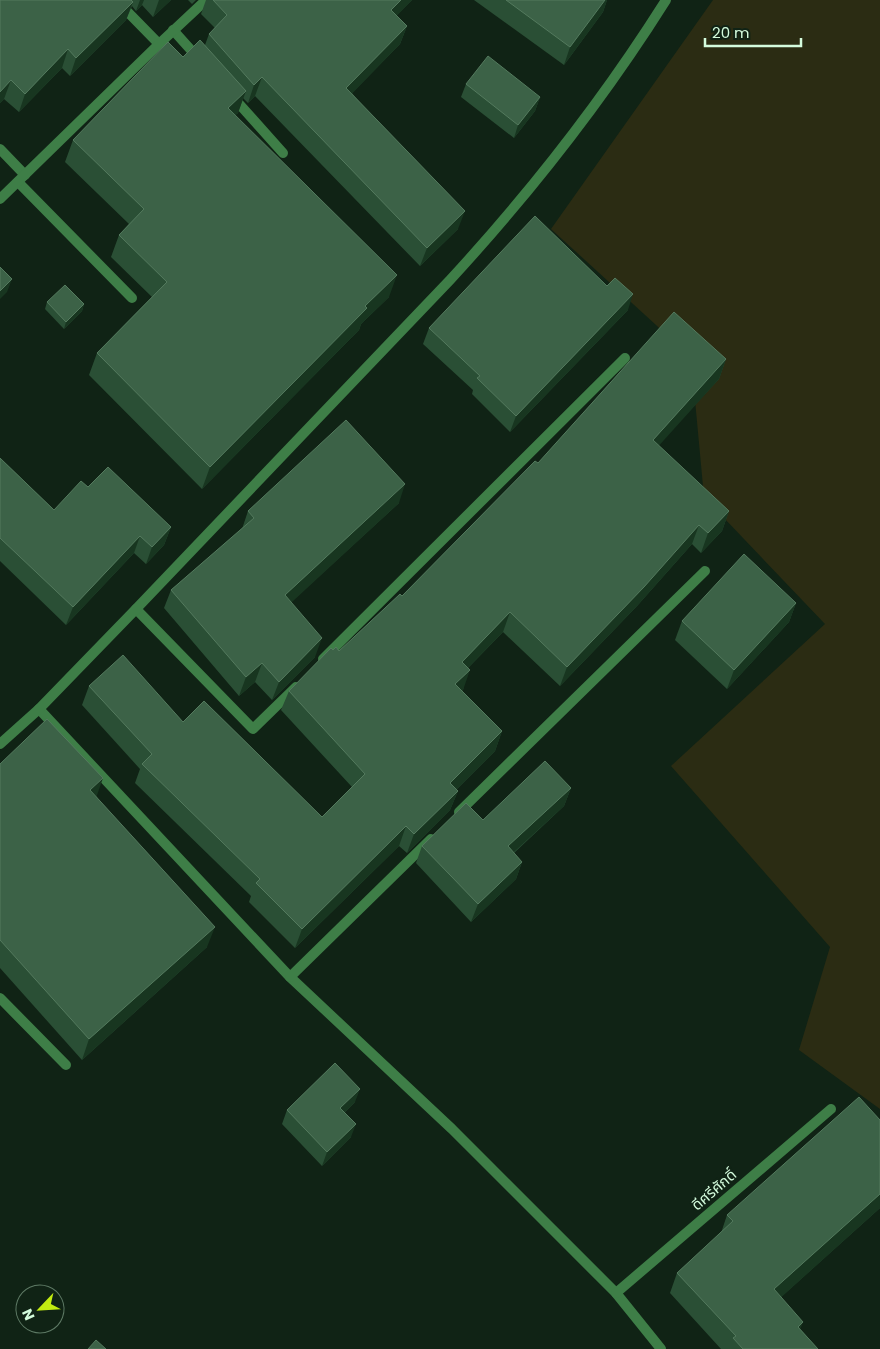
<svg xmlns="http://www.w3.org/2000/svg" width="880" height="1349" viewBox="0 0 880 1349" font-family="Poppins,'Noto Sans Thai',sans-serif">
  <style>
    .green { fill: #2b2c13 }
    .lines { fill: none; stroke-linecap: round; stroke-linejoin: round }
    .service { stroke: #3e7e47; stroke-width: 10 }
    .minor { stroke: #3e7e47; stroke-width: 10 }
    .tertiary { stroke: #3e7e47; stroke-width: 10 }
    .wall { fill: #2a4f35 }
    .shaded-wall { fill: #183620 }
    .building { fill: #3c6247; stroke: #547a5e }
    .labels { text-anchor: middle; stroke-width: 4; stroke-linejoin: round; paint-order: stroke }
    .street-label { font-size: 15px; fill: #d4fcdd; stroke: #102315 }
  </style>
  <rect width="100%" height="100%" fill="#102315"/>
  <polygon class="green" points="713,0 880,0 880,1109 799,1050 830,947 671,766 825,624 704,497 691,357 551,229"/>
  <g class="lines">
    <polyline class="service" points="0,998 66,1065"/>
    <g class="minor">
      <polyline points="116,0 159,44"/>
      <polyline points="173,30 199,59"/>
      <polyline points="232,96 283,153"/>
      <polyline points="0,149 25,175"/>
      <polyline points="18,182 132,298"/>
      <polyline points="0,199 159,44 206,0"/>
      <polyline points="136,609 253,729 296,687"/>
      <polyline points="323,659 625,358"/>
      <polyline points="39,709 290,977 452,1129 616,1293 661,1349"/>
      <polyline points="459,812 705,571"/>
      <polyline points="290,977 431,839"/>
      <polyline points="616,1293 831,1109"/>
    </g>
    <path class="tertiary" d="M0,744L39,709L136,609L450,280C530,193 603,100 666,0"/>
  </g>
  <g class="wall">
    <polygon points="0,0 171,0 153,17 142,5 136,11 132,6 126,20 70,76 62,68 19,112 4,99 0,103"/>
    <polygon points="188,0 196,0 192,4"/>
    <polygon points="206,0 412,0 396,16 407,26 400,44 352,93 458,229 420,266 255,96 248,103 243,98 238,113 235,115 389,297 361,324 359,330 202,489 89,375 97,353 152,297 111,257 119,235 129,224 65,162 73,140 183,57 205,45 209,34 215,28 201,14"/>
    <polygon points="474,0 607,0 603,12 564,65"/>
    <polygon points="466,84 540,97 535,111 514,138 461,97"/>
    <polygon points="47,302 84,304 82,311 64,329 45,309"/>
    <polygon points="628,310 510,432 472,394 473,390 423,344 429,328"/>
    <polygon points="726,359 719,379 658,445 729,511 722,531 701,553 692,544 637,606 560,686 503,632 468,668 463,690 462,691 502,731 495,751 456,790 458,791 450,810 407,853 399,846 295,948 249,902 251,896 135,783 140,769 82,705 89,686 183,722 322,817 352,787 281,710 289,691 333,650 339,651 402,596 538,463"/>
    <polygon points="0,458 54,510 88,487 171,527 164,545 146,564 134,553 66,625 0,561"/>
    <polygon points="399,503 291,602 315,657 272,700 255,682 239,696 164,608 171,590 242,529 248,511"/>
    <polygon points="796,603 789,622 727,689 675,640 682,621"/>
    <polygon points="0,764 96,796 207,947 82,1060 0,968"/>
    <polygon points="571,788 564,806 514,853 522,862 516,879 471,922 416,863 422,846 483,820"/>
    <polygon points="355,1102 345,1112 351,1137 322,1166 282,1124 287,1110"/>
    <polygon points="880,1120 880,1208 781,1297 800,1329 818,1349 721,1349 670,1293 677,1273 721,1233 727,1215"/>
  </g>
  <g class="shaded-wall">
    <polygon points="140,0 144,0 142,5 136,11"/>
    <polygon points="159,0 171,0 153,17"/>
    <polygon points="401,0 412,0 384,29 391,10"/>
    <polygon points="605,0 607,0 603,12 564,65 570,47"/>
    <polygon points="133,2 126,20 70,76 76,58"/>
    <polygon points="407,26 400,44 340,106 346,88"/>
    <polygon points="68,49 62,68 19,112 25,94"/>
    <polygon points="262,77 255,96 248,103 254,85"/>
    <polygon points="11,80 4,99 0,103 0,92"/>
    <polygon points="246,91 238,113 220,130 228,108"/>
    <polygon points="540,97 535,111 514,138 518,125"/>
    <polygon points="465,211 458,229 420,266 427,248"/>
    <polygon points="397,275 389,297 361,324 359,330 202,489 210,467 365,306"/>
    <polygon points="12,279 7,292 0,299 0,291"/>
    <polygon points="633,294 628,310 510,432 516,416"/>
    <polygon points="84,304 82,311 64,329 66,322"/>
    <polygon points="726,359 719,379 646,460 653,440"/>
    <polygon points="405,484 399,503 279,614 285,595"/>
    <polygon points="729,511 722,531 701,553 708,533"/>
    <polygon points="699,525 692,544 637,606 560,686 567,667"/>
    <polygon points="171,527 164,545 146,564 152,547"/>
    <polygon points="140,536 134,553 66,625 73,607"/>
    <polygon points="796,603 789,622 727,689 734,670"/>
    <polygon points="510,612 503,632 455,681 462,662"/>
    <polygon points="322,638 315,657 272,700 279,682"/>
    <polygon points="262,663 255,682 239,696 246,677"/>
    <polygon points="470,670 463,690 448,703 455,684"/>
    <polygon points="502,731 495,751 443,803 450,783"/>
    <polygon points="103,778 96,798 90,790"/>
    <polygon points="571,788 564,806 501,864 508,846"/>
    <polygon points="458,791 450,810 407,853 414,834"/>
    <polygon points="406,826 399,846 295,948 302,929"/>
    <polygon points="522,862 516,879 471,922 478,904"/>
    <polygon points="215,927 207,947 82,1060 89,1039"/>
    <polygon points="360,1089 355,1102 336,1121 340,1108"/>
    <polygon points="356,1124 351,1137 322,1166 327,1152"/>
    <polygon points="880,1194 880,1208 767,1310 774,1289"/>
    <polygon points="803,1322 795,1343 798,1327"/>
  </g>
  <g class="building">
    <polygon points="0,0 131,0 133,2 76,58 68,49 25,94 11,80 0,92"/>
    <polygon points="213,0 401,0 391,10 407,26 346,88 465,211 427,248 262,77 254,85 209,34 227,15"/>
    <polygon points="506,0 605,0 570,47"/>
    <polygon points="200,40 246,91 228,108 397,275 365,306 367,308 210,467 97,353 167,282 119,235 144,209 73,140 168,42 183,57"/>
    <polygon points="488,56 540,97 518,125 466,84"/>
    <polygon points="535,216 607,286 615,278 633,294 516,416 477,378 480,376 429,328"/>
    <polygon points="0,267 12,279 0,291"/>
    <polygon points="65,285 84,304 66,322 47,302"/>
    <polygon points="674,312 726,359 653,440 729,511 708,533 699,525 644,587 567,667 510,612 462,662 470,670 455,684 502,731 450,783 458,791 414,834 406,826 302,929 256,883 260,879 142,764 152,754 89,686 123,655 183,722 204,701 322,817 365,774 289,691 331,648 333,650 336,647 339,651 400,594 402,596 535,461 538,463"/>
    <polygon points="346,420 405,484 285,595 322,638 279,682 262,663 246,677 171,590 254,518 248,511"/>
    <polygon points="0,458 54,510 81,481 88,487 108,467 171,527 152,547 140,536 73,607 0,538"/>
    <polygon points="744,554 796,603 734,670 682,621"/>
    <polygon points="47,719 103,778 90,790 215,927 89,1039 0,940 0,764"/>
    <polygon points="545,761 571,788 508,846 522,862 478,904 422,846 466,803 483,820"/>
    <polygon points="335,1063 360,1089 340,1108 356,1124 327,1152 287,1110"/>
    <polygon points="859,1097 880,1120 880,1194 774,1289 803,1322 798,1327 818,1349 743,1349 733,1338 736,1336 677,1273 733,1221 727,1215"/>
    <polygon points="96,1340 106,1349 88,1349"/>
  </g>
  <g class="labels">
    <g class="street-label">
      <text transform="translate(714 1190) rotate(-41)" y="5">ดีศรีศักดิ์</text>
    </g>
  </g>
  <g transform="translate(40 1309) rotate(245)"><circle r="24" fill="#102315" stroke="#5e7a65"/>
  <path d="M0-4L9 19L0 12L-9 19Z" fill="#c2ec11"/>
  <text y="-8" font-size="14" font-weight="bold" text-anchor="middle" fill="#d4fcdd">N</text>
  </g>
  <path d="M705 38v8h96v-8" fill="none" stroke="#d4fcdd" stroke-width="2.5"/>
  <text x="712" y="38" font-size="15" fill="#d4fcdd" stroke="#102315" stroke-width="4" paint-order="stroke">20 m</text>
</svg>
